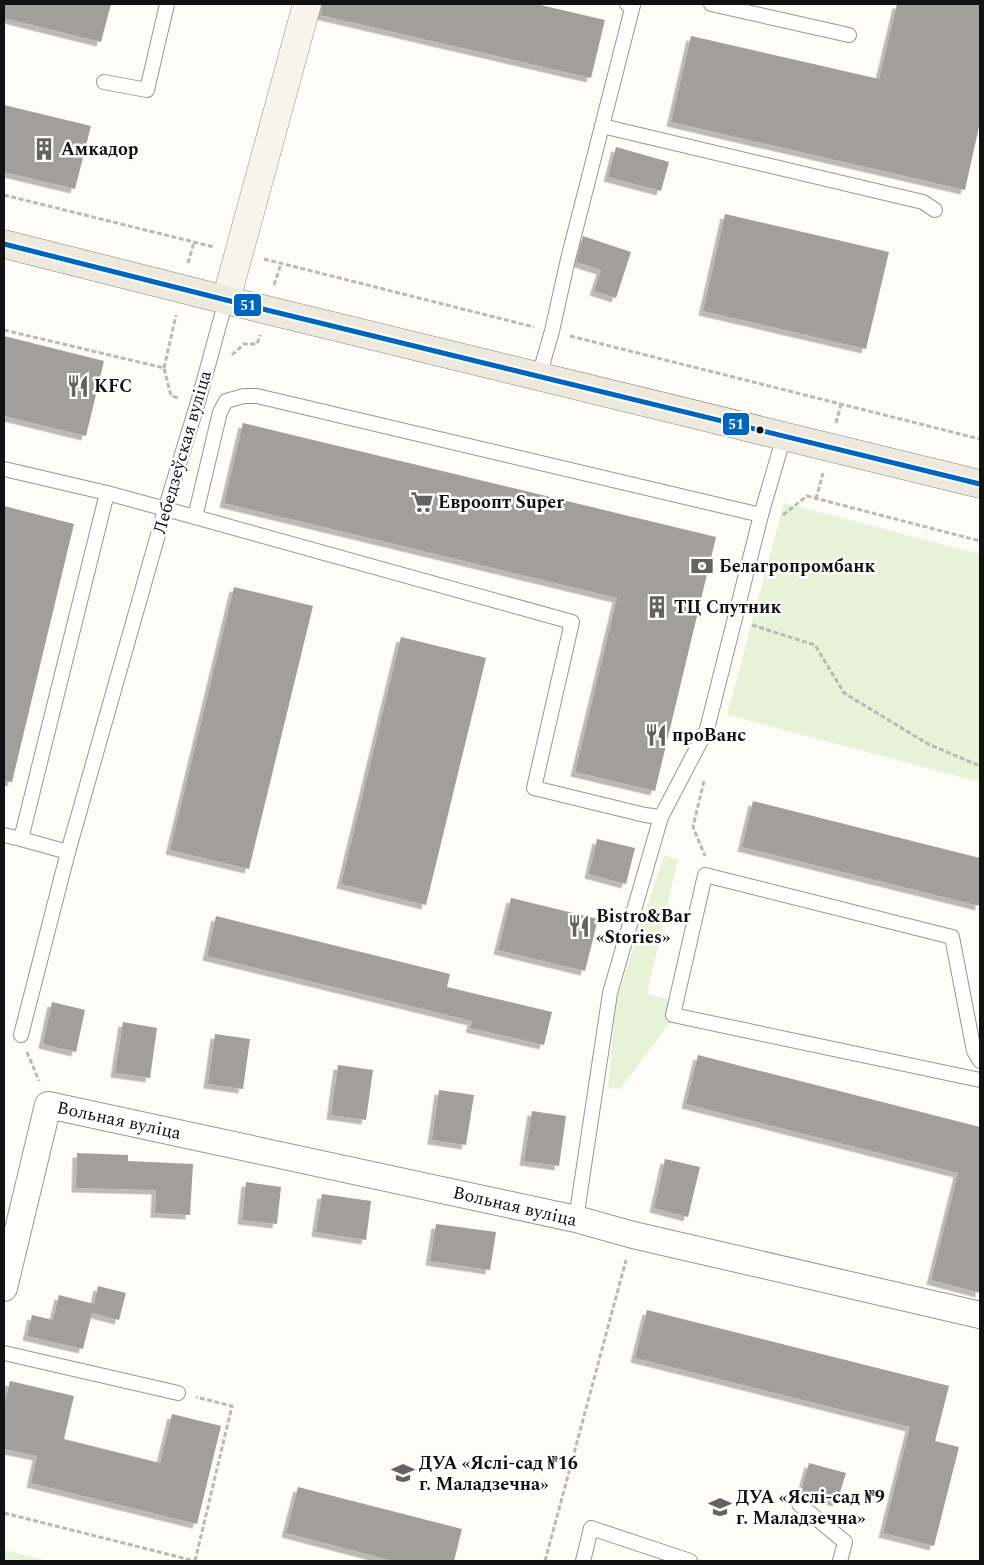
<svg xmlns="http://www.w3.org/2000/svg" width="984" height="1565" viewBox="0 0 984 1565" font-family="Spectral,serif">
  <style>
    .green { fill: #e7f3d7 }
    .building { fill: #a19f9c; filter: url(#shadow) }
    .lines { fill: none; stroke-linecap: round; stroke-linejoin: round }
    .service-casing { stroke: #979795; stroke-width: 16 }
    .minor-casing { stroke: #979795; stroke-width: 28 }
    .secondary-casing { stroke: #8e8d8b; stroke-width: 29 }
    .primary-casing { stroke: #858482; stroke-width: 29 }
    .path { stroke: #b9b9b8; stroke-width: 3; stroke-dasharray: 5 2.5; stroke-linecap: butt }
    .service { stroke: #fffffe; stroke-width: 14 }
    .minor { stroke: #fffffe; stroke-width: 26 }
    .secondary { stroke: #f6f4eb; stroke-width: 28 }
    .primary { stroke: #ede9dc; stroke-width: 28 }
    .bus-1-casing { stroke: #fff; stroke-width: 9 }
    .bus-1 { stroke: #0065bd; stroke-width: 5 }
    .bus-dot { fill: #111; stroke: #fff; stroke-width: 2 }
    .labels { text-anchor: middle; stroke-width: 5; stroke-linejoin: round; paint-order: stroke }
    .poi-label { font-size: 18px; font-weight: bold; fill: #111; stroke: #fff; text-anchor: start }
    .street-label { font-size: 18px; fill: #111; stroke: #fff }
    .line-badge { stroke: #fff; stroke-width: 2 }
    .badge-label { font-size: 14px; text-anchor: middle; font-weight: bold; fill: #fff }
  </style>
  <defs>
    <filter id="shadow"><feDropShadow dx="-4.5" dy="4.5" stdDeviation="0" flood-color="#0004"/></filter>
  </defs>
  <rect width="100%" height="100%" fill="#fdfcf7"/>
  <g class="green">
    <polygon points="784,503 980,554 980,782 727,715"/>
    <polygon points="664,855 678,860 647,994 685,1003 620,1089 608,1088 616,1001"/>
    <polygon points="4,1550 49,1561 4,1561"/>
  </g>
  <g class="building">
    <polygon points="4,4 111,4 101,42 4,18"/>
    <polygon points="322,4 536,4 605,20 591,78 320,15"/>
    <polygon points="897,4 980,4 980,122 965,190 671,122 691,36 879,79"/>
    <polygon points="4,105 91,126 75,189 4,172"/>
    <polygon points="616,147 669,162 661,191 608,177"/>
    <polygon points="725,214 889,252 866,349 703,311"/>
    <polygon points="583,236 631,252 616,298 594,291 601,270 576,262"/>
    <polygon points="4,336 104,361 86,436 4,416"/>
    <polygon points="243,423 716,537 655,791 575,772 617,598 224,503"/>
    <polygon points="4,506 74,524 12,782 4,781"/>
    <polygon points="234,587 313,606 249,869 170,850"/>
    <polygon points="401,637 486,658 426,905 341,884"/>
    <polygon points="753,801 980,858 980,906 742,847"/>
    <polygon points="597,839 635,848 626,884 589,874"/>
    <polygon points="511,898 598,919 585,971 498,950"/>
    <polygon points="216,916 450,974 447,987 552,1012 544,1045 470,1028 472,1021 207,956"/>
    <polygon points="52,1002 85,1010 76,1052 43,1044"/>
    <polygon points="123,1022 157,1028 150,1078 115,1073"/>
    <polygon points="215,1034 250,1039 243,1089 208,1084"/>
    <polygon points="698,1055 980,1127 980,1293 931,1280 958,1173 686,1104"/>
    <polygon points="338,1065 373,1070 366,1120 331,1115"/>
    <polygon points="439,1090 474,1095 466,1145 432,1140"/>
    <polygon points="532,1111 566,1116 559,1166 524,1161"/>
    <polygon points="77,1153 128,1155 128,1161 193,1164 190,1215 155,1213 156,1190 76,1188"/>
    <polygon points="665,1159 700,1167 688,1217 654,1208"/>
    <polygon points="246,1182 281,1187 277,1224 242,1220"/>
    <polygon points="322,1194 371,1201 366,1240 316,1232"/>
    <polygon points="436,1224 496,1232 490,1270 430,1261"/>
    <polygon points="98,1286 126,1293 119,1320 92,1313 83,1349 27,1336 32,1315 53,1320 59,1295 94,1304"/>
    <polygon points="647,1310 949,1386 935,1441 959,1447 934,1546 883,1533 910,1427 635,1358"/>
    <polygon points="10,1381 74,1396 64,1439 160,1463 172,1414 221,1426 197,1524 31,1483 37,1456 4,1449 4,1406"/>
    <polygon points="809,1463 846,1473 837,1502 801,1491"/>
    <polygon points="298,1487 462,1529 454,1561 393,1561 286,1533"/>
  </g>
  <g class="lines">
    <defs>
      <g id="service">
        <polyline points="711,4 849,35"/>
        <polyline points="104,82 147,90 167,4"/>
        <polyline points="602,126 923,202 935,210"/>
        <polyline points="539,376 552,331 568,259 633,5 627,4"/>
        <polyline points="4,469 107,493"/>
        <polyline points="195,517 572,622 534,788 645,815 661,817"/>
        <polyline points="4,835 21,839 107,493 195,517 220,412 226,401 244,396 257,396 761,515"/>
        <polyline points="21,839 68,852 165,510 198,402 226,300"/>
        <polyline points="21,1035 68,852"/>
        <polyline points="980,1061 974,1051 952,937 705,875 673,1015 980,1080"/>
        <polyline points="576,1219 610,993 661,817 707,729 761,515 784,436"/>
        <polyline points="4,1353 178,1393"/>
        <polyline points="799,1504 845,1542 840,1561"/>
        <polyline points="583,1561 591,1528 690,1561"/>
      </g>
      <polyline id="minor" points="4,1288 48,1105 576,1219 633,1235 980,1315"/>
      <polyline id="secondary" points="226,300 307,4"/>
      <polyline id="primary" points="4,244 226,300 980,484"/>
    </defs>
    <use href="#service" class="service-casing"/>
    <use href="#minor" class="minor-casing"/>
    <use href="#secondary" class="secondary-casing"/>
    <use href="#primary" class="primary-casing"/>
    <g class="path">
      <polyline points="4,195 214,247"/>
      <polyline points="264,259 534,327"/>
      <polyline points="188,263 194,242"/>
      <polyline points="274,285 281,264"/>
      <polyline points="4,330 164,368 171,396 180,398"/>
      <polyline points="570,336 980,439"/>
      <polyline points="232,355 244,344 257,344 260,335"/>
      <polyline points="164,368 176,315"/>
      <polyline points="836,423 841,404"/>
      <polyline points="816,499 823,473"/>
      <polyline points="783,515 807,496 980,541"/>
      <polyline points="752,625 815,645 844,693 928,744 980,766"/>
      <polyline points="704,781 693,827 705,856"/>
      <polyline points="27,1052 39,1081"/>
      <polyline points="4,1513 195,1561"/>
      <polyline points="195,1561 232,1406 196,1397"/>
      <polyline points="545,1561 626,1260"/>
    </g>
    <use href="#service" class="service"/>
    <use href="#minor" class="minor"/>
    <use href="#secondary" class="secondary"/>
    <use href="#primary" class="primary"/>
    <defs>
      <polyline id="bus-1" points="4,244 226,300 980,484"/>
    </defs>
    <use href="#bus-1" class="bus-1-casing"/>
    <use href="#bus-1" class="bus-1"/>
  </g>
  <defs>
    <symbol id="building-bare" viewBox="-9 -9 18 18"><path d="M-4-6H4V6H1V3H-1V6H-4ZM-2.5-4.3h1.7v1.8h-1.7ZM.8-4.3h1.7v1.8H.8ZM-2.5-1h1.7V.8h-1.7ZM.8-1h1.7V.8H.8Z" fill="#646362" stroke="#fff" stroke-width="2.5" paint-order="stroke"/></symbol>
    <symbol id="restaurant-bare" viewBox="-9 -9 18 18"><path d="M-5-6h1v4h1v-4h1v4h1v-4h1v5L-1.5 .5V6h-2V.5L-5-1ZM5-6V6H3V1.5H1.5Q1.5-4 5-6Z" fill="#646362" stroke="#fff" stroke-width="2.5" paint-order="stroke"/></symbol>
    <symbol id="supermarket-bare" viewBox="-9 -9 18 18"><path d="M-6-5.5h2.5l.6 2H6L4.5 2H-2.5L-4.4-4H-6ZM-1.5 3.2a1.3 1.3 0 1 0 .1 0ZM3 3.2a1.3 1.3 0 1 0 .1 0Z" fill="#646362" stroke="#fff" stroke-width="2.5" paint-order="stroke"/></symbol>
    <symbol id="bank-bare" viewBox="-9 -9 18 18"><path d="M-6-4H6V4H-6ZM0-2.3a2.3 2.3 0 1 0 0 4.6a2.3 2.3 0 1 0 0-4.6Z" fill="#646362" stroke="#fff" stroke-width="2.5" paint-order="stroke"/></symbol>
    <symbol id="school-bare" viewBox="-9 -9 18 18"><path d="M0-5L7-2L0 1L-7-2ZM-4 1L0 2.5L4 1V4Q0 6-4 4Z" fill="#646362" stroke="#fff" stroke-width="2.5" paint-order="stroke"/></symbol>
  </defs>
  <g fill-rule="evenodd">
    <use href="#building-bare" x="28" y="133" width="32" height="32"/>
    <use href="#restaurant-bare" x="62" y="370" width="32" height="32"/>
    <use href="#supermarket-bare" x="406" y="486" width="32" height="32"/>
    <use href="#bank-bare" x="686" y="550" width="32" height="32"/>
    <use href="#building-bare" x="641" y="591" width="32" height="32"/>
    <use href="#restaurant-bare" x="640" y="719" width="32" height="32"/>
    <use href="#restaurant-bare" x="563" y="910" width="32" height="32"/>
    <use href="#school-bare" x="387" y="1457" width="32" height="32"/>
    <use href="#school-bare" x="704" y="1491" width="32" height="32"/>
  </g>
  <circle class="bus-dot" cx="760" cy="430" r="4.5"/>
  <g class="labels">
    <g class="poi-label">
      <text x="61" y="155">Амкадор</text>
      <text x="94" y="392">KFC</text>
      <text x="438" y="508">Евроопт Super</text>
      <text x="719" y="572">Белагропромбанк</text>
      <text x="674" y="613">ТЦ Спутник</text>
      <text x="672" y="741">проВанс</text>
      <text x="596" y="922">Bistro&amp;Bar<tspan x="596" dy="21">«Stories»</tspan></text>
      <text x="419" y="1469">ДУА «Яслі-сад №16<tspan x="419" dy="21">г. Маладзечна»</tspan></text>
      <text x="736" y="1503">ДУА «Яслі-сад №9<tspan x="736" dy="21">г. Маладзечна»</tspan></text>
    </g>
    <g class="street-label">
      <text transform="translate(182 452) rotate(-74)" y="6">Лебедзеўская вуліца</text>
      <text transform="translate(119 1120) rotate(12)" y="6">Вольная вуліца</text>
      <text transform="translate(515 1206) rotate(13)" y="6">Вольная вуліца</text>
    </g>
  </g>
  <g class="line-badge">
    <rect x="233" y="293" width="29" height="24" rx="5" fill="#0065bd"/>
    <rect x="722" y="412" width="28" height="24" rx="5" fill="#0065bd"/>
  </g>
  <g class="badge-label">
    <text x="248" y="310">51</text>
    <text x="736" y="429">51</text>
  </g>
  <rect width="984" height="1565" fill="none" stroke="#111111" stroke-width="10"/>
</svg>
